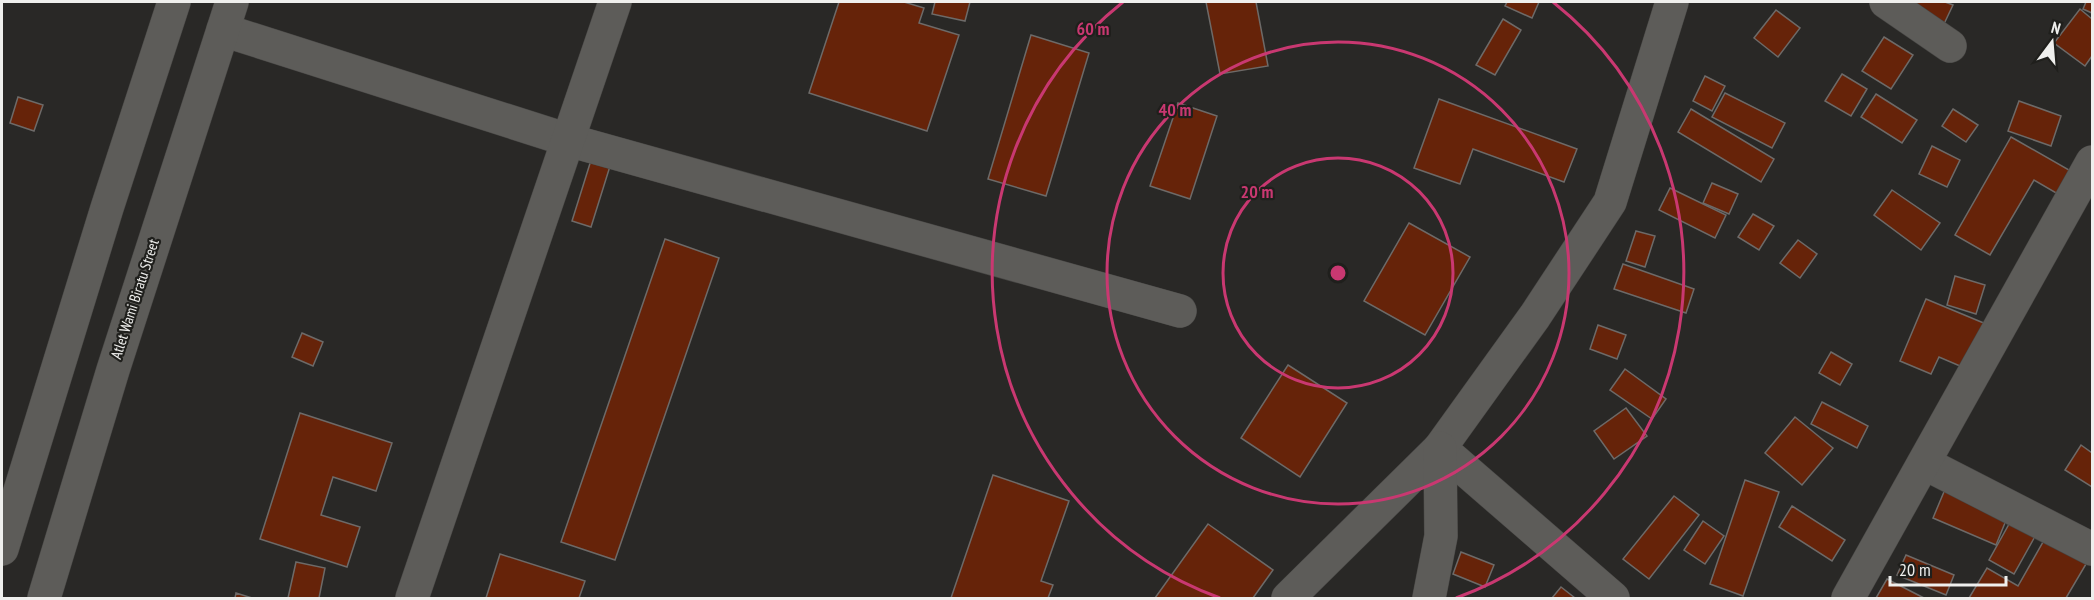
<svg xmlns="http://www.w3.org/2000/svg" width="2094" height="600" viewBox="0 0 2094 600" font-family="'PT Sans Narrow',sans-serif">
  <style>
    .building { fill: #662309; stroke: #6d6a68; stroke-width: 1.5 }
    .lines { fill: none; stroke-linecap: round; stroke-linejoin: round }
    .street-casing { stroke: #474644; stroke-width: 34 }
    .secondary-casing { stroke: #474644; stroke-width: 34 }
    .street { stroke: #5d5c59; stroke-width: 33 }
    .secondary { stroke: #5d5c59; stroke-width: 33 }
    .ring { fill: none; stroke: #c93871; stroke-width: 3 }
    .labels { text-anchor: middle; stroke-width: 4.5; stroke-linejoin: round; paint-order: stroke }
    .street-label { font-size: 15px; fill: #efefed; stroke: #1f1f1c }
    .centre { fill: #c93871; stroke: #1f1f1c; stroke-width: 3 }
    .ring-label { font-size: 18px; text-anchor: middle; font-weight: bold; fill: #c93871; stroke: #1f1f1c; stroke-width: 4.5; stroke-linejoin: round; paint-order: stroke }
  </style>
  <rect width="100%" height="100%" fill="#292826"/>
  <g class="building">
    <polygon points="839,2 904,2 924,8 919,23 959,35 927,131 809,93"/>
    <polygon points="935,2 970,2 965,21 932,14"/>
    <polygon points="1206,2 1256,2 1268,66 1220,74"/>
    <polygon points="1507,2 1539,2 1532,18 1505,6"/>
    <polygon points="1913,2 1945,2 1953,5 1933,47"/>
    <polygon points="2086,2 2092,2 2092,13 2083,9"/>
    <polygon points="2080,9 2092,19 2092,56 2085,66 2054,43"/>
    <polygon points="1776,10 1800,28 1778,57 1754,38"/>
    <polygon points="1503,19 1521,30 1495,75 1476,65"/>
    <polygon points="1031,35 1089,53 1046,196 988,179"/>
    <polygon points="1884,37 1913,55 1891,89 1862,71"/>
    <polygon points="1842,74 1867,89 1851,116 1825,101"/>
    <polygon points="1705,76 1725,86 1712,111 1693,101"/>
    <polygon points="1725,93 1785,123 1772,148 1712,117"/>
    <polygon points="1876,94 1917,120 1902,143 1861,117"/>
    <polygon points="18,97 43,105 34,131 10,123"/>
    <polygon points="1439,99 1577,149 1564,182 1473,149 1460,184 1414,168"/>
    <polygon points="2019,101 2061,116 2051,146 2008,131"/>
    <polygon points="1178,103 1217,116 1190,199 1150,186"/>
    <polygon points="1691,109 1774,159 1761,182 1678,132"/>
    <polygon points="1953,109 1978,125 1966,142 1942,126"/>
    <polygon points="2011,137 2076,174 2063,197 2034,180 1990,255 1955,235"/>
    <polygon points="1932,146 1960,160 1947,187 1919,174"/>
    <polygon points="592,157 611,163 591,227 572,221"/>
    <polygon points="1712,183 1738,194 1729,214 1703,203"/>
    <polygon points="1670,188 1726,215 1715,238 1659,210"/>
    <polygon points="1892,190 1940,223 1921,250 1874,215"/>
    <polygon points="1753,214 1774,226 1759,250 1738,237"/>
    <polygon points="1409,223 1470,257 1425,335 1364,301"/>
    <polygon points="1636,231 1655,236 1645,267 1626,261"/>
    <polygon points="665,239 719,258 615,560 561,542"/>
    <polygon points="1798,240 1817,254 1800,278 1780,263"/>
    <polygon points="1623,264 1694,289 1686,313 1614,289"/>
    <polygon points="1955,276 1985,285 1976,314 1947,305"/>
    <polygon points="1926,299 1986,324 1967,369 1939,357 1931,374 1900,361"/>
    <polygon points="1598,325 1626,335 1617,359 1590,349"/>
    <polygon points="302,333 323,342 313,366 292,357"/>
    <polygon points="1831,352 1852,364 1840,385 1819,373"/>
    <polygon points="1288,365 1347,403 1300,477 1241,438"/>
    <polygon points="1625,369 1666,399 1652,419 1610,390"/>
    <polygon points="1822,402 1868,426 1857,448 1811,424"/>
    <polygon points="1626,408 1647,436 1614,459 1594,431"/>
    <polygon points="300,413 392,443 376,491 333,477 321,515 360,527 347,567 260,539"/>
    <polygon points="1795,417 1833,448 1802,485 1765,453"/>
    <polygon points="2081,445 2092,453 2092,487 2065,470"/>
    <polygon points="993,475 1069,501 1041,581 1053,585 1048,598 951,598"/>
    <polygon points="1745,480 1779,492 1743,596 1710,584"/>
    <polygon points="1946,487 2009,513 1996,545 1933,518"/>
    <polygon points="1674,496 1699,515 1649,579 1623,559"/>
    <polygon points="1792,506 1845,540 1832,561 1779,527"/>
    <polygon points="2013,517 2038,531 2014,574 1989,560"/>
    <polygon points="1703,521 1724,536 1705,564 1684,550"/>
    <polygon points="1208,524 1273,570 1253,598 1155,598"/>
    <polygon points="2047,535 2089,559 2066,598 1969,598 1987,568 2018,586"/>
    <polygon points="1461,552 1494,565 1485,587 1453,574"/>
    <polygon points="500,554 585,581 579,598 486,598"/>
    <polygon points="1906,555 1954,575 1946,595 1897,575"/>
    <polygon points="296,562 325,568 319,598 288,598"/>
    <polygon points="1887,579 1924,598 1876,598"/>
    <polygon points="1561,587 1575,598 1552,598"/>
    <polygon points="236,593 252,598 235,598"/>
  </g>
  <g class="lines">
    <defs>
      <g id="street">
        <polyline points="1886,2 1950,46"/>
        <polyline points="223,30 568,140 1180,311"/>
        <polyline points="1440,448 1613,598"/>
        <polyline points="1924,463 2092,549"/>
        <polyline points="412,598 615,2"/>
        <polyline points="1288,598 1440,448 1535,316 1610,202 1672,2"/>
        <polyline points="1429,598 1441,536 1440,448"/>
        <polyline points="1848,598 2092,162"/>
      </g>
      <g id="secondary">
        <polyline points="2,549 107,208 174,2"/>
        <polyline points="44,598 113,370 232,2"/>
      </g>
    </defs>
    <use href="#street" class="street-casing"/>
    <use href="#secondary" class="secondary-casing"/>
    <use href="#street" class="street"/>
    <use href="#secondary" class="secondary"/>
  </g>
  <g class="ring">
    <circle cx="1338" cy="273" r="115"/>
    <circle cx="1338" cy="273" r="231"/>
    <path d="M1220 598A346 346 0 0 1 1123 2M1553 2A346 346 0 0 1 1456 598"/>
  </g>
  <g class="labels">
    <g class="street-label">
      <text transform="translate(135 299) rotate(-72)" y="5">Atlet Wami Biratu Street</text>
    </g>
  </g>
  <circle cx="1338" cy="273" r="9" class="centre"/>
  <g class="ring-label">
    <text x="1093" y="35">60 m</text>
    <text x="1175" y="116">40 m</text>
    <text x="1257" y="198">20 m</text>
  </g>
  <rect width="2094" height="600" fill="none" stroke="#efefed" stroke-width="6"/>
  <g transform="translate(2052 42) rotate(16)" stroke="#1f1f1c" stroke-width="4.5" paint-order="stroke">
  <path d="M0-4.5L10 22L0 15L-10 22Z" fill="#efefed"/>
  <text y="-9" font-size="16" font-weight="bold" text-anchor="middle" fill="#efefed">N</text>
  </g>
  <path d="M1890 576v9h116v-9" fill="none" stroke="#efefed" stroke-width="3"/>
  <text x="1899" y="576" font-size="18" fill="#efefed" stroke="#1f1f1c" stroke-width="4.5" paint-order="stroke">20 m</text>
</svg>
